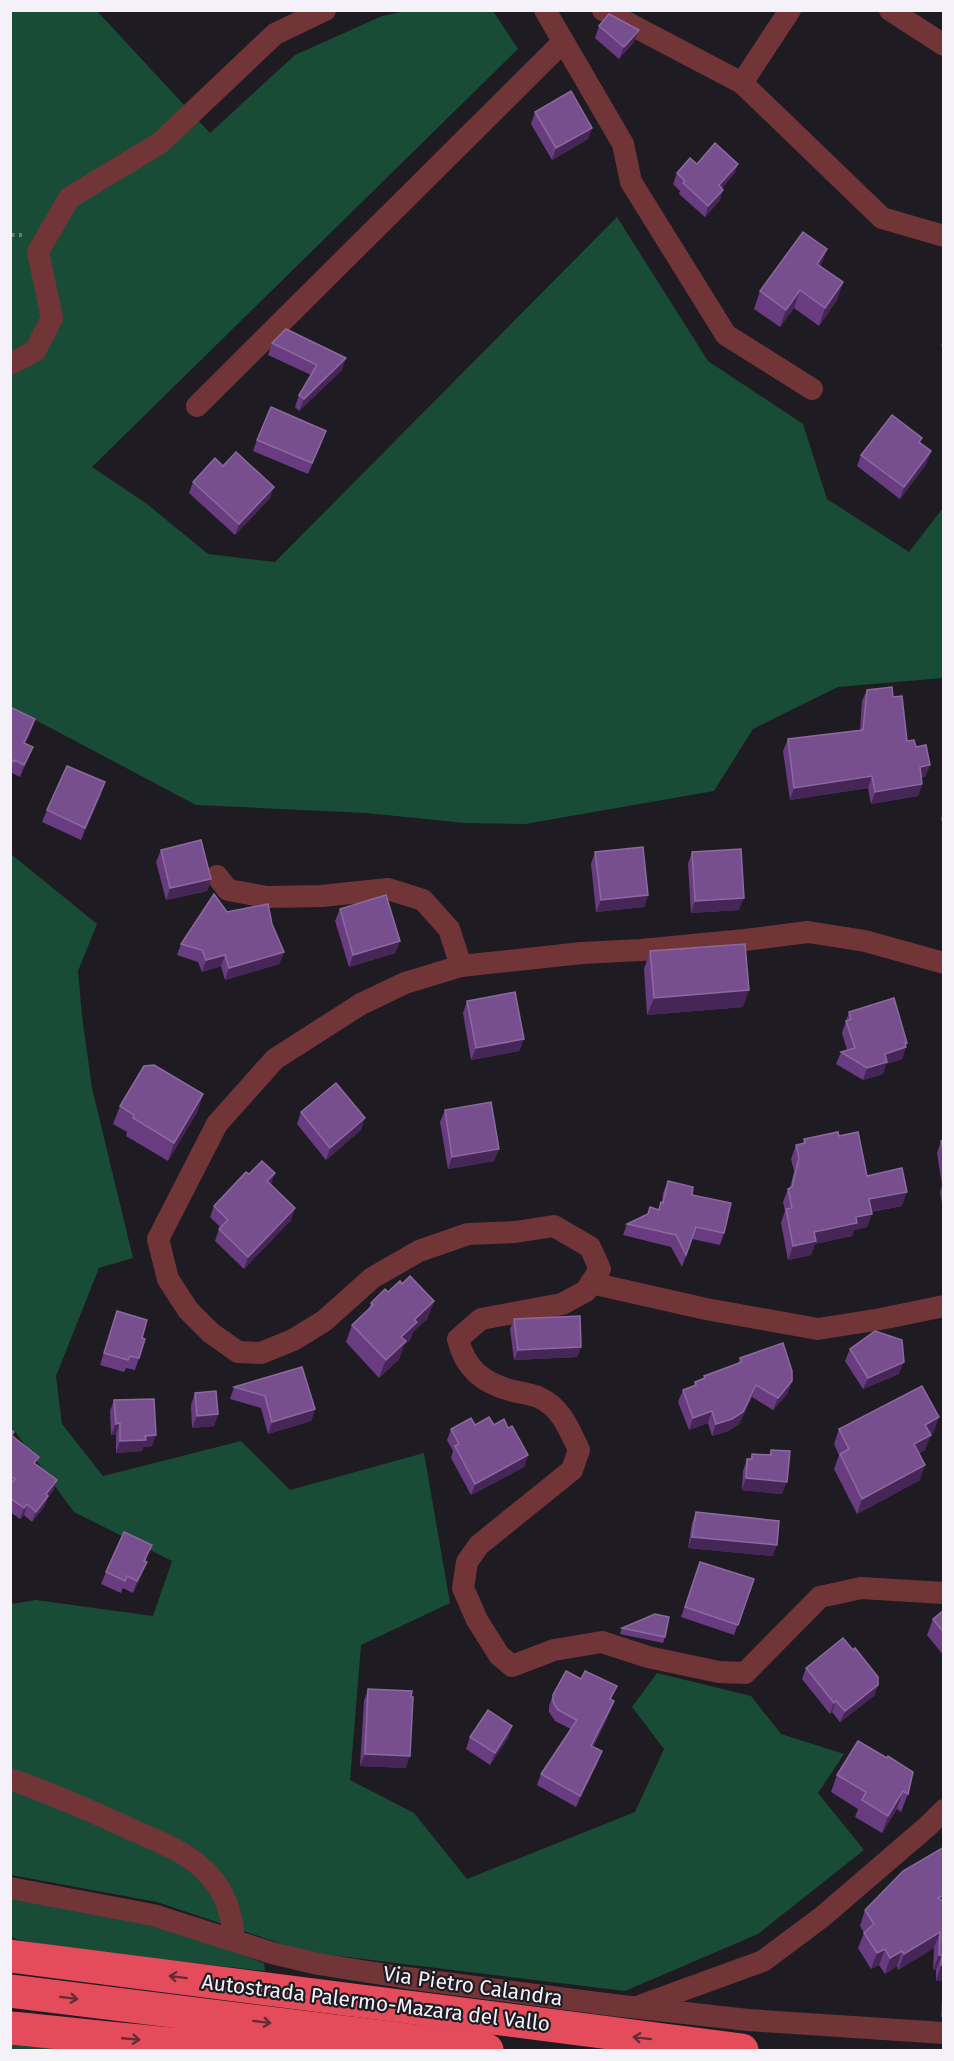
<svg xmlns="http://www.w3.org/2000/svg" width="954" height="2061" viewBox="0 0 954 2061" font-family="'Fira Sans',sans-serif">
  <style>
    .green { fill: #184c36 }
    .lines { fill: none; stroke-linecap: round; stroke-linejoin: round }
    .path { stroke: #76747b; stroke-width: 4; stroke-dasharray: 4.5 4.5; stroke-linecap: butt }
    .minor { stroke: #713538; stroke-width: 22 }
    .motorway { stroke: #e44c5c; stroke-width: 33 }
    .wall { fill: #693c81 }
    .shaded-wall { fill: #452656 }
    .building { fill: #784f8e; stroke: #8c699e; stroke-width: 1.5 }
    .oneway { stroke: #632c37 }
    .labels { text-anchor: middle; stroke-width: 4.5; stroke-linejoin: round; paint-order: stroke }
    .street-label { font-size: 21px; fill: #f4f2f8; stroke: #1e1b23 }
  </style>
  <rect width="100%" height="100%" fill="#1e1b23"/>
  <g class="green">
    <polygon points="409,10 493,11 518,49 92,467 147,504 208,554 275,562 617,217 708,361 803,424 827,499 909,552 943,508 943,678 838,687 753,729 714,791 525,824 465,823 366,813 196,805 11,707 10,11 97,11 210,133 295,55 382,16"/>
    <polygon points="11,854 97,924 78,971 82,1016 92,1088 133,1258 99,1268 56,1376 62,1424 103,1476 241,1441 290,1490 424,1453 450,1603 361,1645 350,1780 414,1813 467,1879 635,1812 664,1749 632,1707 657,1673 751,1696 781,1734 844,1754 818,1793 864,1850 758,1934 625,1991 306,1952 157,1902 11,1875 11,1604 36,1600 153,1616 172,1561 74,1512 11,1426"/>
    <path d="M10,1899C48,1905 87,1910 124,1919C172,1930 218,1945 264,1963L265,1971L77,1950L19,1940L11,1937Z"/>
    <polygon points="11,2043 92,2050 11,2050"/>
  </g>
  <g class="lines">
    <polyline class="path" points="10,235 22,235"/>
    <g class="minor">
      <polyline points="545,10 623,144 631,182 726,335 812,389"/>
      <polyline points="603,10 742,83 882,218 944,236"/>
      <polyline points="890,10 944,45"/>
      <polyline points="742,83 790,10"/>
      <polyline points="10,364 35,351 52,318 38,252 69,198 160,143 275,34 325,10"/>
      <polyline points="197,406 563,42"/>
      <polyline points="217,876 228,890 267,897 322,896 388,889 423,900 449,929 461,966"/>
      <path d="M944,963L865,941L808,932L745,940L641,950L582,953L461,966L405,983L361,1004L275,1059L217,1124L158,1239L168,1279L188,1310L211,1333L238,1352L261,1353L293,1340L324,1321L372,1278L419,1251L468,1234L515,1232L554,1226L590,1247L600,1269L586,1291L562,1304L481,1319L458,1339C465,1369 483,1383 513,1391C521,1393 532,1394 540,1398C561,1407 570,1431 579,1450L572,1470L479,1545L467,1562L463,1588L477,1620L499,1655L512,1666L554,1650L602,1642L648,1657L719,1672L745,1673L820,1597L861,1588L944,1593"/>
      <polyline points="591,1283 706,1309 818,1329 881,1319 944,1306"/>
      <path d="M10,1779C53,1794 96,1813 137,1832C160,1842 186,1852 204,1870C225,1889 232,1913 234,1940"/>
      <polyline points="10,1888 153,1915 272,1953 318,1964 407,1978 613,2005 748,2020 944,2033"/>
      <polyline points="642,2005 763,1961 822,1917 929,1825 944,1810"/>
    </g>
    <g class="motorway">
      <polyline points="10,1956 742,2050"/>
      <polyline points="10,1991 487,2050"/>
      <path d="M10,2028C120,2038 231,2055 341,2048"/>
    </g>
  </g>
  <g class="wall">
    <polygon points="599,26 634,42 619,59 595,38"/>
    <polygon points="535,112 592,128 588,139 552,160 531,124"/>
    <polygon points="697,164 738,164 734,174 722,188 720,200 705,217 679,194 680,191 673,184 677,173"/>
    <polygon points="821,267 843,282 837,300 819,326 794,308 780,327 754,309 760,291"/>
    <polygon points="944,338 944,347 941,346"/>
    <polygon points="272,343 342,370 299,411 295,407 299,395 311,375 268,355"/>
    <polygon points="257,440 322,442 308,474 253,451"/>
    <polygon points="920,443 927,463 900,499 857,466 861,455"/>
    <polygon points="223,466 270,498 235,535 189,493 193,482"/>
    <polygon points="867,690 893,697 907,741 916,747 930,765 925,777 921,777 922,784 918,796 871,804 868,788 790,800 783,751 788,739 860,730 862,701"/>
    <polygon points="10,707 31,731 25,744 33,747 20,777 10,772"/>
    <polygon points="101,794 81,840 42,822 47,810"/>
    <polygon points="944,812 944,831 941,818"/>
    <polygon points="161,850 211,879 207,891 166,900 156,862"/>
    <polygon points="595,852 648,895 644,907 596,912 591,864"/>
    <polygon points="692,852 739,910 691,913 688,864"/>
    <polygon points="340,909 400,941 395,953 349,967 335,921"/>
    <polygon points="227,912 272,924 284,952 279,964 225,980 221,966 202,972 198,962 177,955 181,944"/>
    <polygon points="650,951 743,1007 647,1015 644,969"/>
    <polygon points="467,1001 524,1039 519,1051 471,1060 463,1013"/>
    <polygon points="849,1012 907,1043 902,1059 886,1064 883,1074 863,1080 836,1064 841,1052 847,1050 842,1033"/>
    <polygon points="203,1094 197,1112 168,1161 126,1136 127,1132 113,1124 120,1106"/>
    <polygon points="445,1110 499,1149 494,1161 448,1169 440,1122"/>
    <polygon points="301,1112 361,1130 326,1160 297,1124"/>
    <polygon points="839,1136 867,1176 902,1206 871,1212 867,1227 854,1230 852,1236 815,1244 811,1255 788,1260 781,1223 785,1211 783,1202 788,1189 790,1188 794,1171 791,1159 796,1145 803,1144 804,1139"/>
    <polygon points="941,1141 944,1141 944,1215 940,1192 942,1185 937,1153"/>
    <polygon points="249,1174 291,1220 244,1269 215,1241 219,1229 221,1228 210,1217 214,1206"/>
    <polygon points="668,1181 692,1195 724,1233 720,1245 692,1239 682,1267 671,1247 623,1235 627,1224 658,1210 662,1202 663,1193"/>
    <polygon points="402,1284 434,1301 427,1319 413,1332 410,1340 404,1345 399,1359 379,1378 346,1342 352,1325 369,1309 371,1303"/>
    <polygon points="117,1311 142,1338 139,1358 135,1370 126,1368 124,1372 100,1365"/>
    <polygon points="514,1319 581,1347 577,1357 514,1360 510,1329"/>
    <polygon points="850,1349 899,1374 863,1389 845,1361"/>
    <polygon points="740,1358 788,1393 773,1410 752,1397 739,1424 728,1431 712,1436 708,1423 689,1430 678,1402 683,1390 694,1386 695,1382 703,1379 704,1376 738,1363"/>
    <polygon points="234,1387 315,1409 311,1421 268,1434 261,1408 230,1399"/>
    <polygon points="195,1393 218,1414 214,1426 192,1428 191,1405"/>
    <polygon points="114,1400 152,1446 143,1447 142,1451 116,1453 116,1434 111,1435 110,1411"/>
    <polygon points="475,1425 494,1425 508,1428 528,1455 524,1467 471,1495 451,1458 453,1451 447,1440 451,1429"/>
    <polygon points="10,1428 14,1432 13,1437 36,1464 57,1480 53,1491 48,1497 44,1507 32,1522 24,1515 20,1519 10,1512"/>
    <polygon points="839,1429 934,1432 930,1434 925,1450 919,1453 920,1480 857,1514 834,1469 839,1455 834,1444"/>
    <polygon points="771,1450 782,1494 742,1490 743,1471 747,1459 750,1459 752,1454 769,1455"/>
    <polygon points="696,1512 773,1556 688,1548 692,1523"/>
    <polygon points="147,1557 142,1574 133,1593 123,1588 121,1593 101,1584 106,1572"/>
    <polygon points="700,1562 754,1579 734,1635 681,1617"/>
    <polygon points="944,1610 944,1656 927,1635 933,1619"/>
    <polygon points="622,1628 665,1637 663,1643 620,1634"/>
    <polygon points="806,1668 878,1685 874,1696 840,1722 832,1712 830,1714 802,1679"/>
    <polygon points="581,1679 617,1686 611,1699 614,1701 610,1712 593,1747 598,1762 576,1807 537,1785 541,1774 571,1729 555,1721 549,1712 549,1706 553,1695"/>
    <polygon points="368,1689 406,1768 360,1766 364,1701"/>
    <polygon points="470,1737 508,1738 490,1765 466,1749"/>
    <polygon points="858,1741 908,1794 901,1812 897,1809 882,1833 855,1817 858,1809 831,1792 837,1775"/>
    <polygon points="944,1847 944,2017 941,2017 943,1981 936,1981 936,1970 933,1970 934,1948 898,1970 897,1966 885,1974 879,1965 871,1969 858,1948 864,1933 860,1926 865,1910"/>
  </g>
  <g class="shaded-wall">
    <polygon points="639,30 634,42 619,59 624,47"/>
    <polygon points="592,128 588,139 552,160 556,148"/>
    <polygon points="738,164 734,174 715,196 719,185"/>
    <polygon points="723,190 720,200 705,217 708,206"/>
    <polygon points="827,249 821,266 817,264"/>
    <polygon points="843,282 837,300 819,326 825,308"/>
    <polygon points="800,290 794,308 780,327 786,310"/>
    <polygon points="346,358 342,370 299,411 304,399"/>
    <polygon points="931,451 927,463 900,499 904,487"/>
    <polygon points="274,487 270,498 235,535 239,524"/>
    <polygon points="35,719 31,731 20,755 24,743"/>
    <polygon points="33,747 28,759 20,777 24,765"/>
    <polygon points="930,765 925,777 915,779 920,767"/>
    <polygon points="872,776 868,788 790,800 794,788"/>
    <polygon points="105,782 101,794 81,840 85,828"/>
    <polygon points="922,784 918,796 871,804 875,792"/>
    <polygon points="211,879 207,891 166,900 170,888"/>
    <polygon points="648,895 644,907 596,912 601,900"/>
    <polygon points="744,898 739,910 691,913 695,901"/>
    <polygon points="400,941 395,953 349,967 353,955"/>
    <polygon points="284,952 279,964 225,980 229,968"/>
    <polygon points="225,955 221,966 202,972 206,960"/>
    <polygon points="749,990 743,1007 647,1015 654,998"/>
    <polygon points="524,1039 519,1051 471,1060 476,1048"/>
    <polygon points="907,1043 902,1059 886,1064 883,1074 863,1080 867,1068 885,1054"/>
    <polygon points="203,1094 197,1112 168,1161 174,1143"/>
    <polygon points="365,1118 361,1130 326,1160 330,1148"/>
    <polygon points="499,1149 494,1161 448,1169 452,1157"/>
    <polygon points="275,1173 271,1185 267,1181"/>
    <polygon points="907,1192 902,1206 864,1213 869,1199"/>
    <polygon points="295,1208 291,1220 244,1269 248,1257"/>
    <polygon points="872,1214 867,1227 854,1230 852,1236 815,1244 811,1255 788,1260 793,1246 814,1232 856,1217"/>
    <polygon points="434,1301 427,1319 413,1332 410,1340 404,1345 399,1359 379,1378 386,1360 401,1337 414,1320"/>
    <polygon points="581,1347 577,1357 514,1360 518,1350"/>
    <polygon points="904,1362 899,1374 863,1389 868,1378"/>
    <polygon points="792,1381 788,1393 773,1410 778,1398"/>
    <polygon points="756,1385 752,1397 739,1424 728,1431 712,1436 716,1424"/>
    <polygon points="315,1409 311,1421 268,1434 272,1422"/>
    <polygon points="712,1411 708,1423 689,1430 693,1418"/>
    <polygon points="218,1414 214,1426 192,1428 197,1416"/>
    <polygon points="939,1417 934,1432 920,1440 925,1425"/>
    <polygon points="120,1423 116,1434 111,1435 116,1424"/>
    <polygon points="156,1435 152,1446 143,1447 142,1451 116,1453 120,1441 145,1436"/>
    <polygon points="931,1435 925,1450 908,1459 914,1444"/>
    <polygon points="528,1455 524,1467 471,1495 475,1484"/>
    <polygon points="925,1465 920,1480 857,1514 862,1499"/>
    <polygon points="746,1478 787,1482 782,1494 742,1490"/>
    <polygon points="57,1480 53,1491 48,1497 44,1507 32,1522 36,1512 46,1494"/>
    <polygon points="27,1504 24,1515 20,1519 24,1508"/>
    <polygon points="692,1537 777,1545 773,1556 688,1548"/>
    <polygon points="147,1562 142,1574 133,1593 137,1581"/>
    <polygon points="878,1685 874,1696 840,1722 845,1711"/>
    <polygon points="614,1701 610,1712 587,1757 591,1746"/>
    <polygon points="836,1701 832,1712 830,1714 834,1703"/>
    <polygon points="512,1726 508,1738 490,1765 495,1753"/>
    <polygon points="602,1751 598,1762 576,1807 580,1796"/>
    <polygon points="365,1754 410,1756 406,1768 360,1766"/>
    <polygon points="903,1791 897,1809 882,1833 888,1816"/>
    <polygon points="944,1895 944,1907 938,1898"/>
    <polygon points="940,1932 934,1948 898,1970 904,1954"/>
    <polygon points="885,1949 879,1965 871,1969 877,1953"/>
    <polygon points="902,1951 897,1966 885,1974 890,1958"/>
    <polygon points="939,1955 942,1955 936,1970 933,1970"/>
    <polygon points="941,1965 944,1965 943,1981 936,1981"/>
  </g>
  <g class="building">
    <polygon points="609,14 639,30 624,47 599,26"/>
    <polygon points="571,91 592,128 556,148 535,112"/>
    <polygon points="715,143 738,164 719,185 723,190 708,206 683,183 685,181 677,173 690,158 697,164"/>
    <polygon points="803,232 827,249 817,264 843,282 825,308 800,290 786,310 760,291"/>
    <polygon points="286,329 346,358 304,399 299,395 317,365 272,343"/>
    <polygon points="271,407 326,431 312,463 257,440"/>
    <polygon points="892,415 922,438 919,442 931,451 904,487 861,455"/>
    <polygon points="236,452 274,487 239,524 193,482 215,458 223,466"/>
    <polygon points="892,687 893,697 902,696 907,741 914,740 916,747 926,745 930,765 920,767 922,784 875,792 872,776 794,788 788,739 863,730 867,690"/>
    <polygon points="10,707 35,719 24,743 33,747 24,765 15,760 14,762 10,760"/>
    <polygon points="67,766 105,782 85,828 47,810"/>
    <polygon points="201,840 211,879 170,888 161,850"/>
    <polygon points="643,847 648,895 601,900 595,852"/>
    <polygon points="741,849 744,898 695,901 692,852"/>
    <polygon points="214,894 227,912 268,904 272,924 284,952 229,968 225,955 206,960 202,950 181,944"/>
    <polygon points="386,895 400,941 353,955 340,909"/>
    <polygon points="745,944 749,990 654,998 650,951"/>
    <polygon points="515,992 524,1039 476,1048 467,1001"/>
    <polygon points="894,998 907,1043 905,1043 906,1047 885,1054 887,1062 867,1068 841,1052 855,1048 846,1021 851,1019 849,1012"/>
    <polygon points="154,1065 203,1094 174,1143 133,1118 134,1115 120,1106 144,1066"/>
    <polygon points="336,1083 365,1118 330,1148 301,1112"/>
    <polygon points="491,1102 499,1149 452,1157 445,1110"/>
    <polygon points="838,1132 839,1136 858,1132 867,1176 902,1168 907,1192 869,1199 872,1214 856,1217 857,1223 814,1232 816,1241 793,1246 786,1209 792,1208 788,1189 792,1187 799,1158 796,1145 805,1143 804,1139"/>
    <polygon points="941,1141 944,1141 944,1155"/>
    <polygon points="262,1161 275,1173 267,1181 295,1208 248,1257 219,1229 228,1220 214,1206 246,1172 249,1174"/>
    <polygon points="668,1181 693,1187 692,1195 731,1203 724,1233 696,1227 686,1255 676,1235 627,1224 648,1214 650,1207 659,1210 661,1202 663,1203"/>
    <polygon points="410,1276 434,1301 414,1320 417,1322 401,1337 406,1341 386,1360 352,1325 373,1305 371,1303 385,1289 388,1292 400,1281 402,1284"/>
    <polygon points="117,1311 147,1320 142,1338 145,1339 139,1358 130,1356 128,1360 104,1353"/>
    <polygon points="580,1316 581,1347 518,1350 514,1319"/>
    <polygon points="875,1331 902,1340 904,1362 868,1378 850,1349"/>
    <polygon points="783,1343 792,1371 792,1381 778,1398 756,1385 743,1412 732,1419 716,1424 712,1411 693,1418 683,1390 696,1385 695,1382 705,1378 704,1376 742,1362 740,1358"/>
    <polygon points="302,1367 315,1409 272,1422 265,1396 234,1387"/>
    <polygon points="922,1386 939,1417 925,1425 931,1435 914,1444 925,1465 862,1499 840,1454 849,1449 839,1429"/>
    <polygon points="216,1391 218,1414 197,1416 195,1393"/>
    <polygon points="154,1399 156,1435 145,1436 146,1440 120,1441 120,1423 116,1424 114,1400"/>
    <polygon points="489,1417 494,1425 504,1419 508,1428 512,1426 528,1455 475,1484 455,1446 459,1444 451,1429 471,1418 475,1425"/>
    <polygon points="10,1428 14,1432 11,1435 39,1457 34,1463 57,1480 46,1494 48,1496 36,1512 27,1504 24,1508 10,1498 10,1485 15,1479 10,1476"/>
    <polygon points="771,1450 790,1451 787,1482 746,1478 747,1459 752,1459 752,1454 771,1455"/>
    <polygon points="696,1512 779,1521 777,1545 692,1537"/>
    <polygon points="124,1532 152,1545 144,1561 147,1562 137,1581 127,1576 125,1581 106,1572"/>
    <polygon points="700,1562 754,1579 738,1625 685,1607"/>
    <polygon points="944,1610 944,1633 933,1619"/>
    <polygon points="655,1614 669,1617 665,1637 622,1628"/>
    <polygon points="843,1638 853,1650 855,1648 878,1677 878,1685 845,1711 836,1701 834,1703 806,1668"/>
    <polygon points="566,1671 581,1679 585,1671 617,1686 610,1699 614,1701 591,1746 602,1751 580,1796 541,1774 577,1720 558,1710 553,1702 553,1695"/>
    <polygon points="368,1689 412,1691 411,1697 413,1697 410,1756 365,1754"/>
    <polygon points="488,1710 512,1726 495,1753 470,1737"/>
    <polygon points="858,1741 887,1758 888,1756 913,1772 908,1794 903,1791 888,1816 862,1800 866,1792 837,1775"/>
    <polygon points="944,1847 944,1895 938,1898 944,1902 944,1965 941,1965 942,1955 939,1955 940,1932 904,1954 902,1951 890,1958 885,1949 877,1953 864,1933 874,1924 865,1910 903,1871"/>
  </g>
  <defs><path id="oneway-shaft" d="M-6 0H5M1.5-3L5.5 0L1.5 3" fill="none" stroke-width="1.6" stroke-linecap="round" stroke-linejoin="round" transform="scale(1.5)"/></defs>
  <g class="oneway">
    <use href="#oneway-shaft" transform="translate(178 1977) rotate(-173)"/>
    <use href="#oneway-shaft" transform="translate(69 1998) rotate(7)"/>
    <use href="#oneway-shaft" transform="translate(262 2022) rotate(7)"/>
    <use href="#oneway-shaft" transform="translate(642 2038) rotate(-173)"/>
    <use href="#oneway-shaft" transform="translate(131 2039) rotate(5)"/>
  </g>
  <g class="labels">
    <g class="street-label">
      <text transform="translate(473 1986) rotate(8)" y="7">Via Pietro Calandra</text>
      <text transform="translate(376 2003) rotate(7)" y="7">Autostrada Palermo-Mazara del Vallo</text>
    </g>
  </g>
  <rect width="954" height="2061" fill="none" stroke="#f4f2f8" stroke-width="24"/>
</svg>
